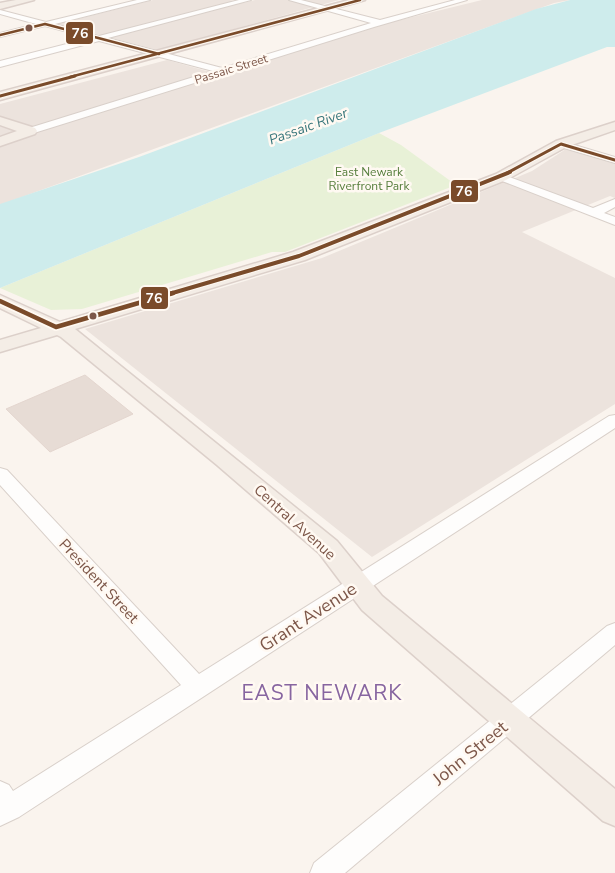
<svg xmlns="http://www.w3.org/2000/svg" width="615" height="873" viewBox="0 0 615 873" font-family="'Nunito Sans',sans-serif">
  <style>
    .industrial { fill: #ece3dd }
    .green { fill: #e8f1d7 }
    .water { fill: #ceecec }
    .building { fill: #e7dcd5; stroke: #e4d6cf }
    .lines { fill: none; stroke-linecap: round; stroke-linejoin: round }
    .minor-casing { stroke: #d9d0ca; stroke-width: 2 }
    .major-casing { stroke: #dcd0ca; stroke-width: 3 }
    .minor { fill: #fefdfc; fill-rule: evenodd }
    .major { fill: #f4ede6; fill-rule: evenodd }
    .bus-1-far3-casing { stroke: #fff9f2; stroke-width: 4.5 }
    .bus-1-far2-casing { stroke: #fff9f2; stroke-width: 5 }
    .bus-1-far1-casing { stroke: #fff9f2; stroke-width: 6 }
    .bus-1-casing { stroke: #fff9f2; stroke-width: 8 }
    .bus-1-far3 { stroke: #7a4b2a; stroke-width: 2.5 }
    .bus-1-far2 { stroke: #7a4b2a; stroke-width: 3 }
    .bus-1-far1 { stroke: #7a4b2a; stroke-width: 4 }
    .bus-1 { stroke: #7a4b2a; stroke-width: 4.5 }
    .bus-dot { fill: #7d5749; stroke: #fff9f2; stroke-width: 2 }
    .labels { text-anchor: middle; stroke-width: 5; stroke-linejoin: round; paint-order: stroke }
    .far-street-label { font-size: 12px; fill: #7d5749; stroke: #fff9f2 }
    .far-park-label { font-size: 12px; fill: #567e3c; stroke: #fff9f2 }
    .far-water-label { font-size: 14px; font-style: italic; fill: #38767b; stroke: #fff9f2 }
    .street-label { font-size: 15px; fill: #7d5749; stroke: #fff9f2 }
    .near-street-label { font-size: 18px; fill: #7d5749; stroke: #fff9f2 }
    .near-quarter-label { font-size: 21px; letter-spacing: 1px; fill: #8765a0; stroke: #fff9f2 }
    .line-badge { stroke: #fff9f2; stroke-width: 2 }
    .badge-label { font-size: 14px; text-anchor: middle; font-weight: bold; fill: #fff }
  </style>
  <rect width="100%" height="100%" fill="#faf4ee"/>
  <g class="industrial">
    <polygon points="153,0 230,0 243,3 255,0 339,0 158,50 58,24"/>
    <polygon points="482,0 570,0 554,3 0,205 0,104 167,60 221,75 392,22"/>
    <polygon points="566,149 615,163 615,198 610,196 522,232 615,278 615,404 372,557 85,329 322,258 532,171"/>
  </g>
  <polygon class="green" points="379,133 401,145 456,185 285,252 272,252 82,309 51,310 0,288"/>
  <polygon class="water" points="570,0 615,0 615,47 607,47 379,133 0,288 0,204 139,157 536,9"/>
  <polygon class="building" points="85,375 133,414 50,452 6,409"/>
  <g class="lines">
    <defs>
      <g id="minor">
        <polygon points="137,0 150,0 55,24 99,36 239,0 251,0 108,38 222,68 371,23 289,0 301,0 380,20 455,0 467,0 374,27 34,133 26,133 26,129 213,71 99,41 0,67 0,61 90,38 45,26 0,37 0,33 36,24 0,14 0,10 46,22"/>
        <polygon points="561,141 615,157 615,163 557,146 556,144"/>
        <polygon points="501,174 593,208 615,199 615,207 604,213 615,217 615,225 497,179 495,177"/>
        <polygon points="615,415 615,428 19,817 0,826 0,781 9,785 13,791 181,685 0,485 0,468 7,470 199,674 609,416"/>
        <polygon points="615,623 615,645 345,873 310,873 314,863 607,626"/>
      </g>
      <g id="major">
        <polygon points="16,0 34,0 0,9 0,3"/>
        <polygon points="349,0 365,0 0,100 0,92"/>
        <polygon points="0,117 35,128 37,131 35,134 0,146 0,137 17,131 0,125"/>
        <polygon points="615,122 615,130 566,147 506,180 305,260 75,329 337,541 382,596 615,789 615,826 603,821 362,610 319,553 217,465 61,337 57,335 0,352 0,340 41,328 0,308 0,295 60,322 293,252 496,174 556,141"/>
      </g>
    </defs>
    <use href="#minor" class="minor-casing"/>
    <use href="#major" class="major-casing"/>
    <use href="#minor" class="minor"/>
    <use href="#major" class="major"/>
    <defs>
      <g id="bus-1-far3">
        <polyline points="0,35 45,24 159,54"/>
        <polyline points="70,77 360,0"/>
      </g>
      <g id="bus-1-far2">
        <polyline points="0,96 75,76"/>
        <polyline points="507,173 561,144 615,160"/>
      </g>
      <polyline id="bus-1-far1" points="169,294 299,256 510,172"/>
      <polyline id="bus-1" points="0,301 56,327 173,293"/>
    </defs>
    <use href="#bus-1-far3" class="bus-1-far3-casing"/>
    <use href="#bus-1-far2" class="bus-1-far2-casing"/>
    <use href="#bus-1-far1" class="bus-1-far1-casing"/>
    <use href="#bus-1" class="bus-1-casing"/>
    <use href="#bus-1-far3" class="bus-1-far3"/>
    <use href="#bus-1-far2" class="bus-1-far2"/>
    <use href="#bus-1-far1" class="bus-1-far1"/>
    <use href="#bus-1" class="bus-1"/>
  </g>
  <g class="bus-dot">
    <circle cx="29" cy="28" r="4.5"/>
    <circle cx="93" cy="316" r="4.5"/>
  </g>
  <g class="labels">
    <g class="far-street-label">
      <text transform="translate(231 69) rotate(-17)" y="4">Passaic Street</text>
    </g>
    <g class="far-park-label">
      <text x="369" y="176">East Newark<tspan x="369" dy="14">Riverfront Park</tspan></text>
    </g>
    <g class="far-water-label">
      <text transform="translate(308 126) rotate(-20)" y="5">Passaic River</text>
    </g>
    <g class="street-label">
      <text transform="translate(295 522) rotate(42)" y="5">Central Avenue</text>
      <text transform="translate(99 581) rotate(47)" y="5">President Street</text>
    </g>
    <g class="near-street-label">
      <text transform="translate(308 617) rotate(-33)" y="6">Grant Avenue</text>
      <text transform="translate(470 753) rotate(-39)" y="6">John Street</text>
    </g>
    <g class="near-quarter-label">
      <text x="322" y="700">EAST NEWARK</text>
    </g>
  </g>
  <g class="line-badge">
    <rect x="65" y="21" width="29" height="24" rx="5" fill="#7a4b2a"/>
    <rect x="450" y="179" width="29" height="24" rx="5" fill="#7a4b2a"/>
    <rect x="140" y="286" width="29" height="24" rx="5" fill="#7a4b2a"/>
  </g>
  <g class="badge-label">
    <text x="80" y="38">76</text>
    <text x="464" y="196">76</text>
    <text x="154" y="303">76</text>
  </g>
</svg>
